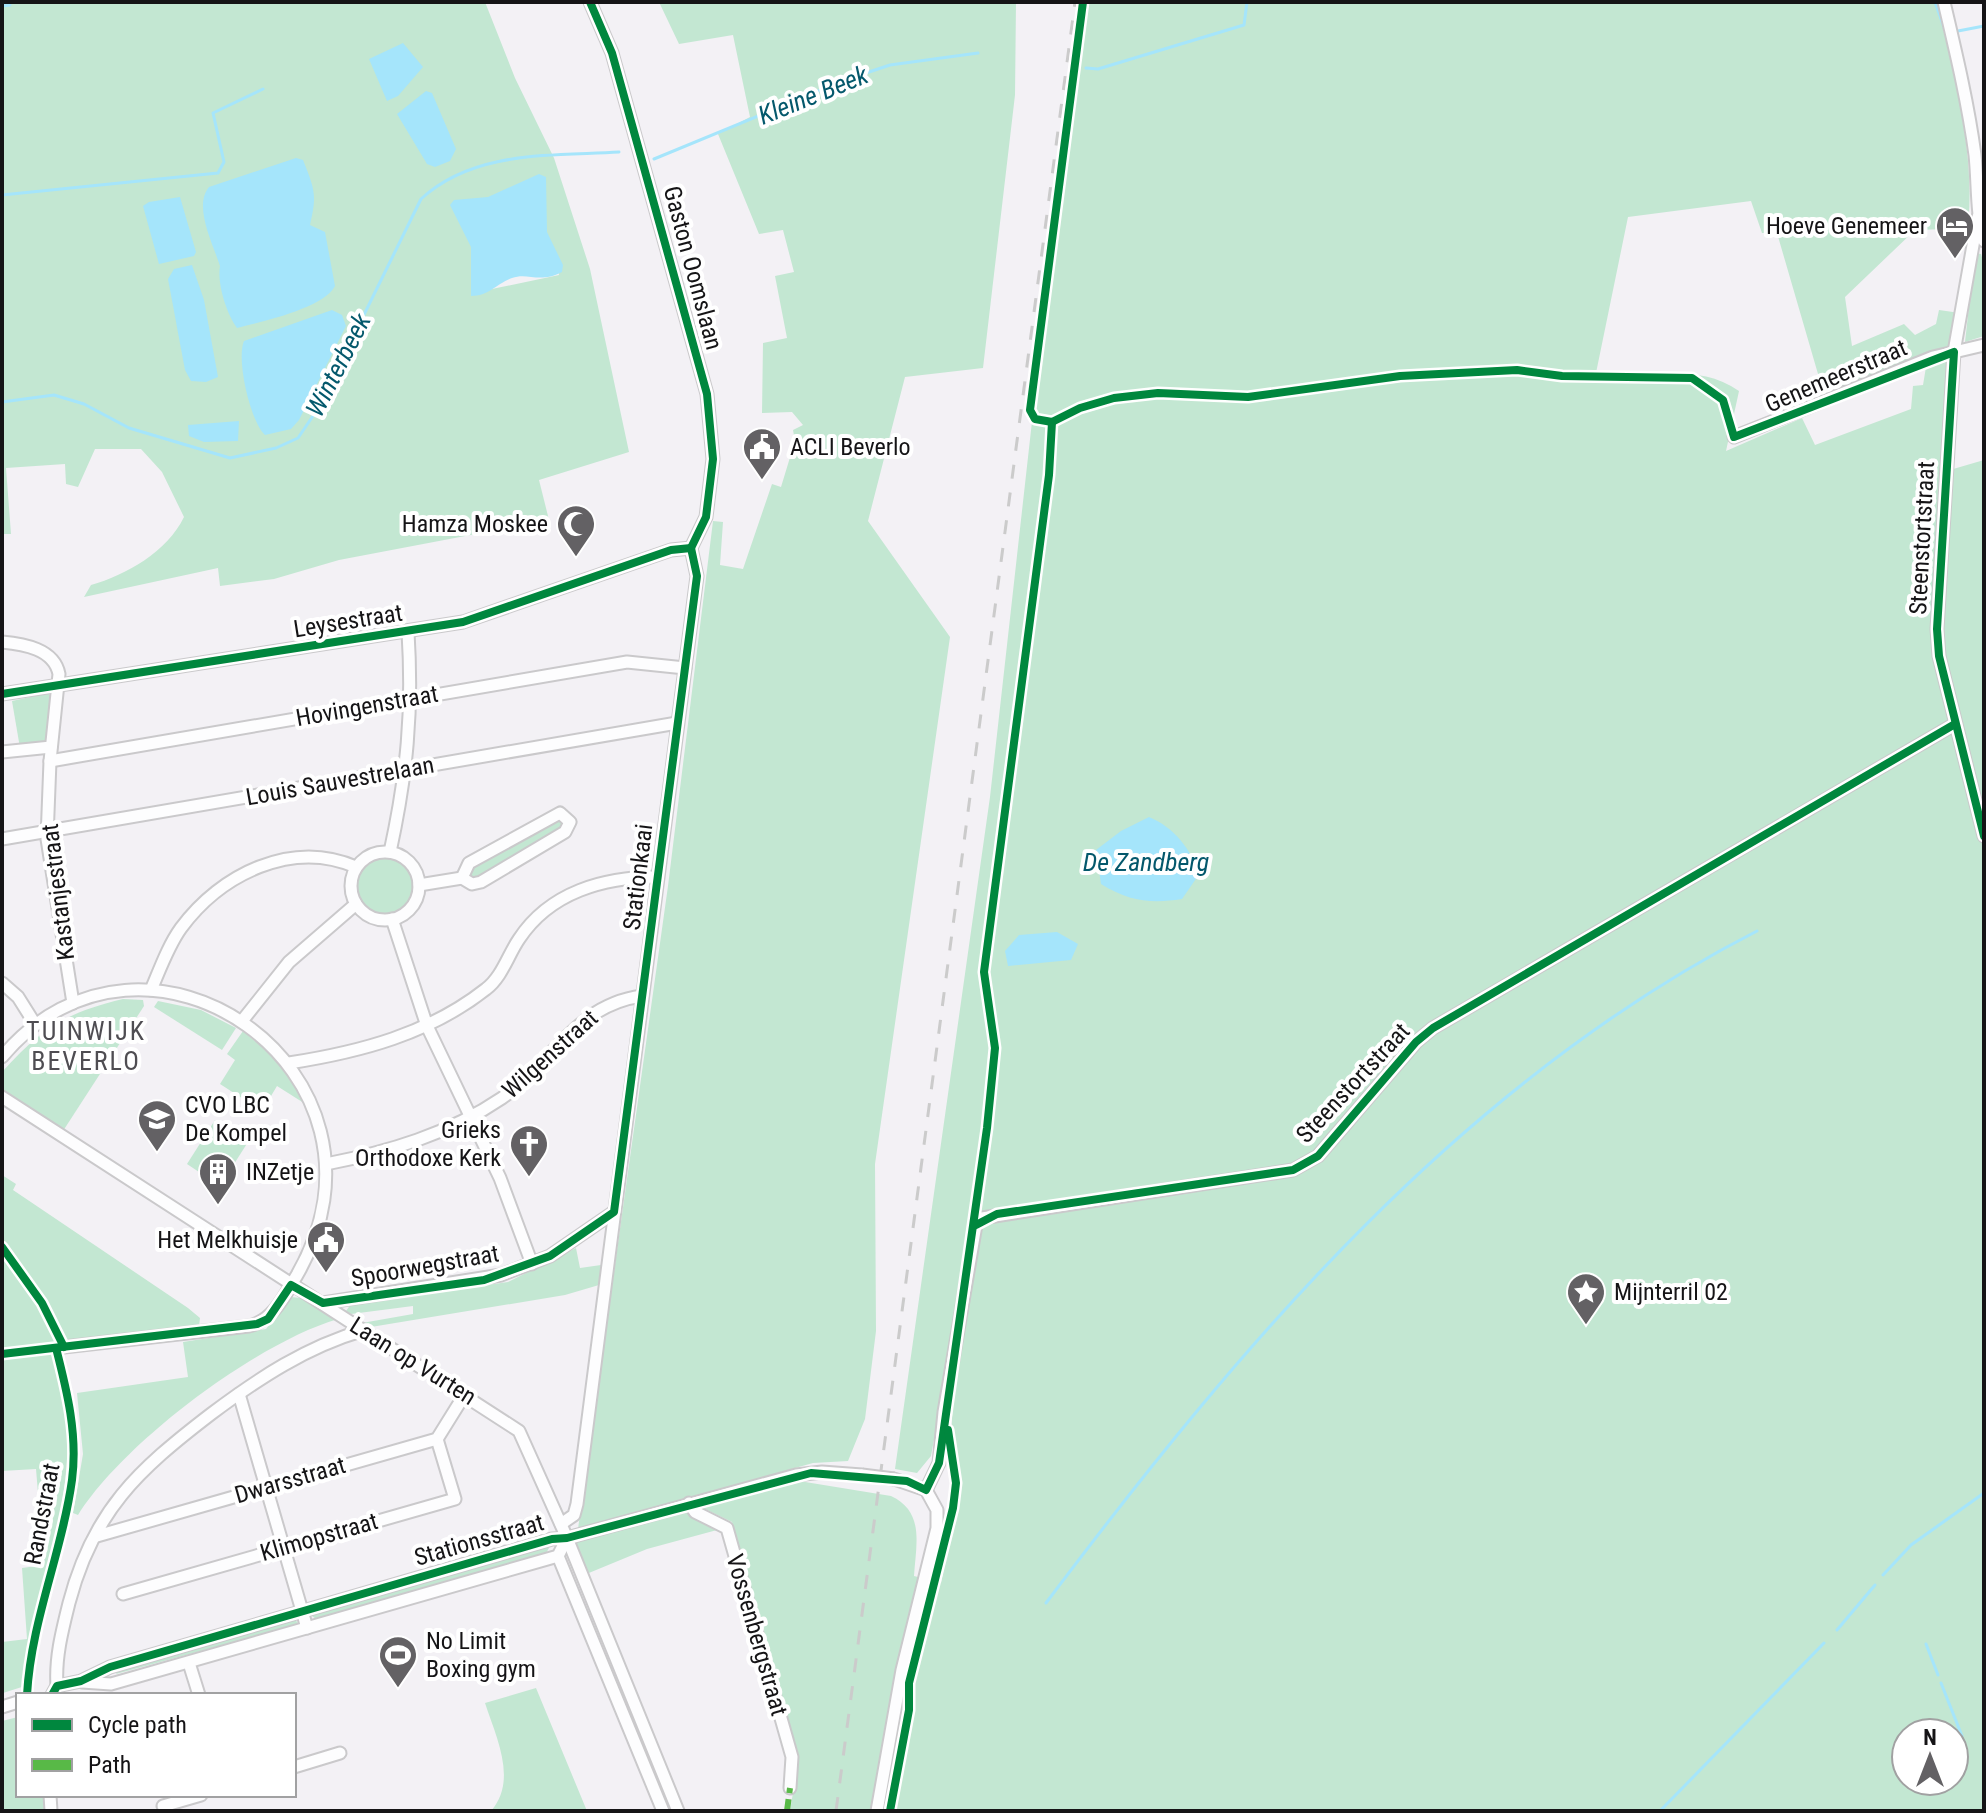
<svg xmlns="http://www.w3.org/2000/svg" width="1986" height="1813" viewBox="0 0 1986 1813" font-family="'Roboto Condensed',sans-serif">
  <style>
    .green { fill: #c3e7d2; fill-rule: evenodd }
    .water { fill: #a5e5fb }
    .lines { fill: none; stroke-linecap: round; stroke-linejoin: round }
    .stream { stroke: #a5e5fb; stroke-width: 3 }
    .minor-casing { stroke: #cac9cb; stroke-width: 15 }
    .minor { stroke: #fdfdfe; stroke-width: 11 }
    .rail { stroke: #cbcbcb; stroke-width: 3; stroke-dasharray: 14 14; stroke-linecap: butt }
    .minor-bridge-casing { stroke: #cac9cb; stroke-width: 15; stroke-linecap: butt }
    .minor-bridge { stroke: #fdfdfe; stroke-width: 11 }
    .quiet { stroke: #58b947; stroke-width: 6; stroke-dasharray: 12 6; stroke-linecap: butt }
    .cycleway-casing { stroke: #fff; stroke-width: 13 }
    .cycleway { stroke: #00873e; stroke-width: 8 }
    .labels { text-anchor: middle; stroke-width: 8; stroke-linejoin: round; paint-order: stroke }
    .poi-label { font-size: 24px; fill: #151416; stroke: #fff; text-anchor: start }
    .street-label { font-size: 24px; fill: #151416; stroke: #fff }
    .water-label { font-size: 26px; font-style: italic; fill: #04586c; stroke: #fff }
    .neighbourhood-label { font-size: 26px; letter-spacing: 2px; fill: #4f4d52; stroke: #fff }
  </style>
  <rect width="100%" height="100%" fill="#f3f1f5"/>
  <g class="green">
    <path d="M2,2H485L515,78L554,158L590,269L629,452L539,480L549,520L339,560L274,579L220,586L218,568L84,597L91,585C126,575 167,552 184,517L162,472L141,449H95L78,487L66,484L65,464L6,468L11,534H2ZM555,252L559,275L487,290Z"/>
    <polygon points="659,2 1016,2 1015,95 983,368 905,377 868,521 950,637 875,1164 876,1331 865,1419 848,1461 813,1463 578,1529 668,886 713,521 723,522 720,565 743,569 772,484 781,487 795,441 793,430 803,425 792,412 762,413 763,343 787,338 775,276 794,272 783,230 759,234 718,134 750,117 733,35 679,44"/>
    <path d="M1089,2H1937C1955,82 1980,165 1965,247L1946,245L1948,229L1915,230L1845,297L1852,346L1904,324L1915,335L1936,324L1939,310L1960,313L1951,344L1940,352L1825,398L1777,233H1762L1751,201L1628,217L1596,373C1645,380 1696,361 1739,391L1726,451L1802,418L1815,445L1911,409L1913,386L1923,385L1926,367L1948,358L1943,472L1984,460V1811H790L798,1762L732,1522L699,1506L793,1480L891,1496C925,1512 916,1544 914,1576L941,1583L961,1481L951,1438L953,1398L942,1396L931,1456L917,1473L895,1469L990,797L1040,350ZM1906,1733H1954V1781H1906Z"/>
    <polygon points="1975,253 1981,254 1984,264 1984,336 1965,342"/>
    <polygon points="48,693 52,697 47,744 20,748 12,701"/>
    <polygon points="559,816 566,826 480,879 470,878 468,870"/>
    <circle cx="385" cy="886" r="30"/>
    <path d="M123,999L143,1000L144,1006L63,1131L2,1089V1072C42,1028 65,1013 123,999Z"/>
    <polygon points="158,1001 201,1010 236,1028 222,1050 154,1007"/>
    <polygon points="243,1031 276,1059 307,1105 277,1086 262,1111 220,1084 235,1060 227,1054"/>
    <polygon points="215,1120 248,1142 220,1186 187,1164"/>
    <polygon points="2,1175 16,1184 13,1190 188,1308 200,1318 199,1326 2,1352"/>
    <polygon points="576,1248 580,1268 601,1265 599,1285 565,1295 371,1327 362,1323 413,1314 413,1306 351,1314 346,1311 351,1304 508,1282"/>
    <path d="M291,1297L301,1298L338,1319C256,1343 123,1443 78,1515L73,1513L83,1454L77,1393L188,1377L183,1342L266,1329Z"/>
    <path d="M50,1350C97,1462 36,1574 25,1686L3,1693L2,1642L27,1639L22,1568L44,1565L36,1469L2,1471V1356Z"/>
    <polygon points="686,1509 717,1530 647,1549 584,1575 574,1545 577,1540"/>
    <polygon points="541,1545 549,1548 544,1557 541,1554 480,1572 476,1577 471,1574 392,1597 389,1602 383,1600 323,1618 320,1622 312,1616 318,1610 321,1612 382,1595 384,1590 390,1592 470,1569 473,1565 479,1566 537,1549"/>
    <polygon points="289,1618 298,1622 292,1630 289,1627 116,1674 121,1666 125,1669 202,1646 204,1642 210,1644 287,1622"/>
    <path d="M536,1688L587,1811H491C518,1780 496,1737 485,1703Z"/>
    <polygon points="18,1717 18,1795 45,1795 46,1811 2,1811 2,1721"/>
  </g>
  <g class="water">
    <polygon points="403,43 423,67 398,96 387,101 369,59"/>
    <polygon points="426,91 432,93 456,149 450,161 435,167 427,164 397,114"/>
    <path d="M296,158L303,160C315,190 317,195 310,225L325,232L335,286C324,308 261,322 237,328C226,313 217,283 220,266C213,244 193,206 209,187Z"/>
    <path d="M539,174L546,177L547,232L563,265L562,272C539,284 528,272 512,278C496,284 489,296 471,296V247L450,205L454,200L488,197Z"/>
    <polygon points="180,197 196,252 194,256 159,264 143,206 149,202"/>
    <polygon points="192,265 204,300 218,377 206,382 191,381 185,370 168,279 174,269"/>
    <path d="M332,310L342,315L346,326L299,420L291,429L265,435C250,421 236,359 244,341Z"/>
    <polygon points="239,421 238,441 204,442 189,436 188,425"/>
    <path d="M1149,817C1175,828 1189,848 1200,873L1182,899C1151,904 1128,901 1101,884L1096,850L1121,831Z"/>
    <polygon points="1057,932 1078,944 1071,960 1008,966 1005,951 1019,935"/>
  </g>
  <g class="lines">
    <g class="stream">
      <polyline points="1935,2 1946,33"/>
      <polyline points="2,6 10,5"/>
      <polyline points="1958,31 1984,26"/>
      <polyline points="1086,68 1098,69 1244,25 1247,2"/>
      <polyline points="654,159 845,80 890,65 978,53"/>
      <polyline points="2,195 218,173 224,162 213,113 263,89"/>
      <path d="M2,402L54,395L84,404L129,428L230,458L276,448L298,438L317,410L421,199C474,150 552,156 619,152"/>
      <polyline points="1883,1575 1911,1545 1984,1493"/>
      <path d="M1046,1603C1242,1343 1462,1082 1757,931"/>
      <polyline points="1837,1630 1875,1585"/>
      <polyline points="1926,1644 1938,1675"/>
      <polyline points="1941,1683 1962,1736"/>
      <polyline points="1660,1811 1824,1643"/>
    </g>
    <defs>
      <g id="minor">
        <polyline points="590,2 612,53 707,394 713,459 706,517 691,548"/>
        <path d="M1944,2C1956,53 1968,103 1975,155C1978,184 1976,212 1984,241"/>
        <polyline points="1978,217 1954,352 1937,629 1939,656 1984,836"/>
        <polyline points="1734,437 1933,357 1984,345"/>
        <path d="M2,642C24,644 54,649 59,674L50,761L47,839L73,1003"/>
        <polyline points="2,694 463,622 671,550 691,548"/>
        <polyline points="2,752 51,747"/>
        <polyline points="50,761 627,662 685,668"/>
        <polygon points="560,813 570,822 565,832 481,882 472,884 462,878 469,863"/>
        <polyline points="2,839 677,723"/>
        <circle cx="385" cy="886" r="34"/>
        <path d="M390,852C407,774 413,712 408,632"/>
        <polyline points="419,885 462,878"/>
        <polyline points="392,919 427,1026 500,1178 532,1264"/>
        <polyline points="2,983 18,997 35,1024"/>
        <path d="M151,990C160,969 168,946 181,928C221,874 292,839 356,867"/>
        <polyline points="242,1021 289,962 356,904"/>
        <path d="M2,1057C145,886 414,1072 297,1275C285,1295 273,1321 249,1326L64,1347"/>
        <path d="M289,1063C360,1052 429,1034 486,989C502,977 508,955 519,939C550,892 604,877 657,877"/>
        <polyline points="2,1097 519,1431 567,1538 678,1811"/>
        <path d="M326,1164C388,1152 449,1134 502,1098C554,1062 575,1005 642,996"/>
        <polyline points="323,1303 501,1275 550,1256 614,1212"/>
        <polyline points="239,1394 307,1628"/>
        <polyline points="926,1490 939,1463 944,1412 976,1225 982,1218 1293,1170 1318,1156 1416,1042 1433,1028 1955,724"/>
        <polyline points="689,1503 695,1512 727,1528 792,1757 790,1788"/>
        <polyline points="561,1524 574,1515 577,1504 697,576 691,548"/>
        <polyline points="97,1536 437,1439 465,1394"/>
        <polyline points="558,1556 663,1811"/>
        <polyline points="123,1594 455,1499 437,1439"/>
        <polyline points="189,1663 199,1695"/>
        <polyline points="82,1682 111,1684 558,1556 567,1538"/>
        <path d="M57,1686C55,1658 62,1631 69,1603C93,1511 138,1470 211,1414C259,1378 306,1347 364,1330"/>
        <polyline points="52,1695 57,1686 81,1681 110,1667 552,1539 567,1538 796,1475 822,1472 862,1475"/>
        <polyline points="2,1707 18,1702"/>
        <polyline points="294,1767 340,1753"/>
        <polyline points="50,1795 51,1811"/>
        <polyline points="163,1806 201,1795"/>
        <polyline points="877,1811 902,1670 937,1528 937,1510 926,1490 894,1479"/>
      </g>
    </defs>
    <use href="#minor" class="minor-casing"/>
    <use href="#minor" class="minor"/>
    <polyline class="rail" points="836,1811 1075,2"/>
    <defs>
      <polyline id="minor-bridge" points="862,1475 894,1479"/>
    </defs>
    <use href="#minor-bridge" class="minor-bridge-casing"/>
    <use href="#minor-bridge" class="minor-bridge"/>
    <polyline class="quiet" points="787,1811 790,1788"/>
    <defs>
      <g id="cycleway">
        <polyline points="590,2 612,53 707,394 713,459 706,517 691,548"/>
        <polyline points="1083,2 1030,410 1035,419 1052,422 1080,408 1114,398 1158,393 1248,397 1400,376 1517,370 1562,376 1692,378 1723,400 1734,437 1954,352 1937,629 1939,656 1984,836"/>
        <polyline points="2,694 463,622 671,550 691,548"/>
        <polyline points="976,1225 997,1214 1293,1170 1318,1156 1416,1042 1433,1028 1955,724"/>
        <polyline points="2,1247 42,1303 64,1347"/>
        <polyline points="2,1354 257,1324 268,1319 291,1285 323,1303 484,1280 550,1256 614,1212 697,576 691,548"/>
        <path d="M27,1695C31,1621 62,1553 72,1480C78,1435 67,1391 56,1348"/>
        <polyline points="52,1695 57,1686 81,1681 110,1667 552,1539 567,1538 811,1473 907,1481 926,1490 939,1463 987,1128 995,1048 984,972 1049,475 1052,422"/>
        <polyline points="890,1811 909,1710 909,1683 953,1508 956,1483 948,1430"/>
      </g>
    </defs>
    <use href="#cycleway" class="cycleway-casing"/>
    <use href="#cycleway" class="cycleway"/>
  </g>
  <defs>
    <symbol id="hotel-pin" viewBox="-11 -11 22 30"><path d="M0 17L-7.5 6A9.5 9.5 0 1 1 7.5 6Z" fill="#636164" stroke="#fff"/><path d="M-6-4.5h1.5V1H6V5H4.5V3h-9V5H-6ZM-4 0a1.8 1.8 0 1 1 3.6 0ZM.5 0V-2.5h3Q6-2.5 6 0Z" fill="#fff"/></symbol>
    <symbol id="civic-pin" viewBox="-11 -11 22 30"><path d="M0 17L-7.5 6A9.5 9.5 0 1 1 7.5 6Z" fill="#636164" stroke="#fff"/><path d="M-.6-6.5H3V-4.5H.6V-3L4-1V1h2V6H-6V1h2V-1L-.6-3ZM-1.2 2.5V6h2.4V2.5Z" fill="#fff"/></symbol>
    <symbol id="mosque-pin" viewBox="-11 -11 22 30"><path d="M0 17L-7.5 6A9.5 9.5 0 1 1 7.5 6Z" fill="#636164" stroke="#fff"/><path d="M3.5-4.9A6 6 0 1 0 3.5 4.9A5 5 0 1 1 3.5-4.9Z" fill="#fff"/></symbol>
    <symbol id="university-pin" viewBox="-11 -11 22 30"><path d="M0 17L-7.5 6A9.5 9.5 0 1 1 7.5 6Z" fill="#636164" stroke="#fff"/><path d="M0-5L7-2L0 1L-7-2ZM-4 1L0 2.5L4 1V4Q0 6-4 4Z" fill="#fff"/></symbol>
    <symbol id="church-pin" viewBox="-11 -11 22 30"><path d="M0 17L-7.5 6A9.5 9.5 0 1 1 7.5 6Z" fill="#636164" stroke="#fff"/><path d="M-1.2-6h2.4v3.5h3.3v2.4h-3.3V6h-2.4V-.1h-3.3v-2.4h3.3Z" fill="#fff"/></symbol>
    <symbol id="building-pin" viewBox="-11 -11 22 30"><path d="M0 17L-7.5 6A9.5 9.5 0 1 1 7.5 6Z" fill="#636164" stroke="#fff"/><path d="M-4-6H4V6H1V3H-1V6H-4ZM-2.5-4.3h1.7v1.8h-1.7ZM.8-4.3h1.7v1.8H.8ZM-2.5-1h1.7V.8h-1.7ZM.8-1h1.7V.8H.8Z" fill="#fff"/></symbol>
    <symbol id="sight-pin" viewBox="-11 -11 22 30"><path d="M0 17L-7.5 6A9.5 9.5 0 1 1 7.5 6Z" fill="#636164" stroke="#fff"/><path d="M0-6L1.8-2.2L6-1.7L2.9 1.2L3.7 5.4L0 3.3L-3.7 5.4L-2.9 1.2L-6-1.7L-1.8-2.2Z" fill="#fff"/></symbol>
    <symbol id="stadium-pin" viewBox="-11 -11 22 30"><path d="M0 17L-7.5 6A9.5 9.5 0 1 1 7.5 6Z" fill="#636164" stroke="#fff"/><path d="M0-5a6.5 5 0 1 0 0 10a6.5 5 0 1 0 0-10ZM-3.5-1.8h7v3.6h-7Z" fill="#fff"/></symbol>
  </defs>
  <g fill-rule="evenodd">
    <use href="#hotel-pin" x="1933" y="204" width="44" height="60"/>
    <use href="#civic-pin" x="740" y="425" width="44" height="60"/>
    <use href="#mosque-pin" x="554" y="502" width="44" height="60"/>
    <use href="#university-pin" x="135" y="1097" width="44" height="60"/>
    <use href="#church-pin" x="507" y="1122" width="44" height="60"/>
    <use href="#building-pin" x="196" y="1150" width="44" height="60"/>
    <use href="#civic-pin" x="304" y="1218" width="44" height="60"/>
    <use href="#sight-pin" x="1564" y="1270" width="44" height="60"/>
    <use href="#stadium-pin" x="376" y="1633" width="44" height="60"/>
  </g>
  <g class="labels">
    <g class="poi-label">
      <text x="1927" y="234" text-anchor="end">Hoeve Genemeer</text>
      <text x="790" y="455">ACLI Beverlo</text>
      <text x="548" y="532" text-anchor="end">Hamza Moskee</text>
      <text x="185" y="1113">CVO LBC<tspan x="185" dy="28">De Kompel</tspan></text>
      <text x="501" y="1138" text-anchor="end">Grieks<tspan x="501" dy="28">Orthodoxe Kerk</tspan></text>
      <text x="246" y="1180">INZetje</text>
      <text x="298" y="1248" text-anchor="end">Het Melkhuisje</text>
      <text x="1614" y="1300">Mijnterril 02</text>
      <text x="426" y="1649">No Limit<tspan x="426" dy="28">Boxing gym</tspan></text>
    </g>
    <g class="street-label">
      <text transform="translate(693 268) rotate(75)" y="8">Gaston Oomslaan</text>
      <text transform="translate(1836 376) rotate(-23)" y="8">Genemeerstraat</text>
      <text transform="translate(1922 538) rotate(-87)" y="8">Steenstortstraat</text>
      <text transform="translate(348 621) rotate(-9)" y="8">Leysestraat</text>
      <text transform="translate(367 706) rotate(-10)" y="8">Hovingenstraat</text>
      <text transform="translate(340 781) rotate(-10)" y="8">Louis Sauvestrelaan</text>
      <text transform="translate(638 877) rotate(-83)" y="8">Stationkaai</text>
      <text transform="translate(58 892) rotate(-97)" y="8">Kastanjestraat</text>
      <text transform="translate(550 1054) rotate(-42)" y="8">Wilgenstraat</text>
      <text transform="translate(1353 1083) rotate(-47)" y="8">Steenstortstraat</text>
      <text transform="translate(425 1266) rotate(-10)" y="8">Spoorwegstraat</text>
      <text transform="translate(413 1361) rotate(32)" y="8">Laan op Vurten</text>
      <text transform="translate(290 1480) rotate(-16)" y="8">Dwarsstraat</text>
      <text transform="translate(42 1514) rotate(-79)" y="8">Randstraat</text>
      <text transform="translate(319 1537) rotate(-16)" y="8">Klimopstraat</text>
      <text transform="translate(479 1540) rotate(-16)" y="8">Stationsstraat</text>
      <text transform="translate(757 1635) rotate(74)" y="8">Vossenbergstraat</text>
    </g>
    <g class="water-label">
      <text transform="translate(813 95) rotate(-22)" y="9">Kleine Beek</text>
      <text transform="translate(338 365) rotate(-63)" y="9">Winterbeek</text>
      <text x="1146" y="871">De Zandberg</text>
    </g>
    <g class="neighbourhood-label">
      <text x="86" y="1040">TUINWIJK<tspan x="86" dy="30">BEVERLO</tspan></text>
    </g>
  </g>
  <rect width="1986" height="1813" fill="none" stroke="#151416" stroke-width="8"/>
  <rect x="16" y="1693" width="280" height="104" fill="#ffffff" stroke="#a1a1a2" stroke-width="2"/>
  <rect x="32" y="1719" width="40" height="12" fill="#00873e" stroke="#a1a1a2" stroke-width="2"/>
  <text x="88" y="1733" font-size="24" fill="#151416">Cycle path</text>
  <rect x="32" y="1759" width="40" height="12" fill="#58b947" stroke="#a1a1a2" stroke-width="2"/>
  <text x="88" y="1773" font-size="24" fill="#151416">Path</text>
  <g transform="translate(1930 1757)"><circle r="38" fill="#ffffff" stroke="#a1a1a2" stroke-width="2"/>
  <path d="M0-6L14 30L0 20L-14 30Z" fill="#636164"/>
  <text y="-12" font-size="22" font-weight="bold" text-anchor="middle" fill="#151416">N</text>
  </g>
</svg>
